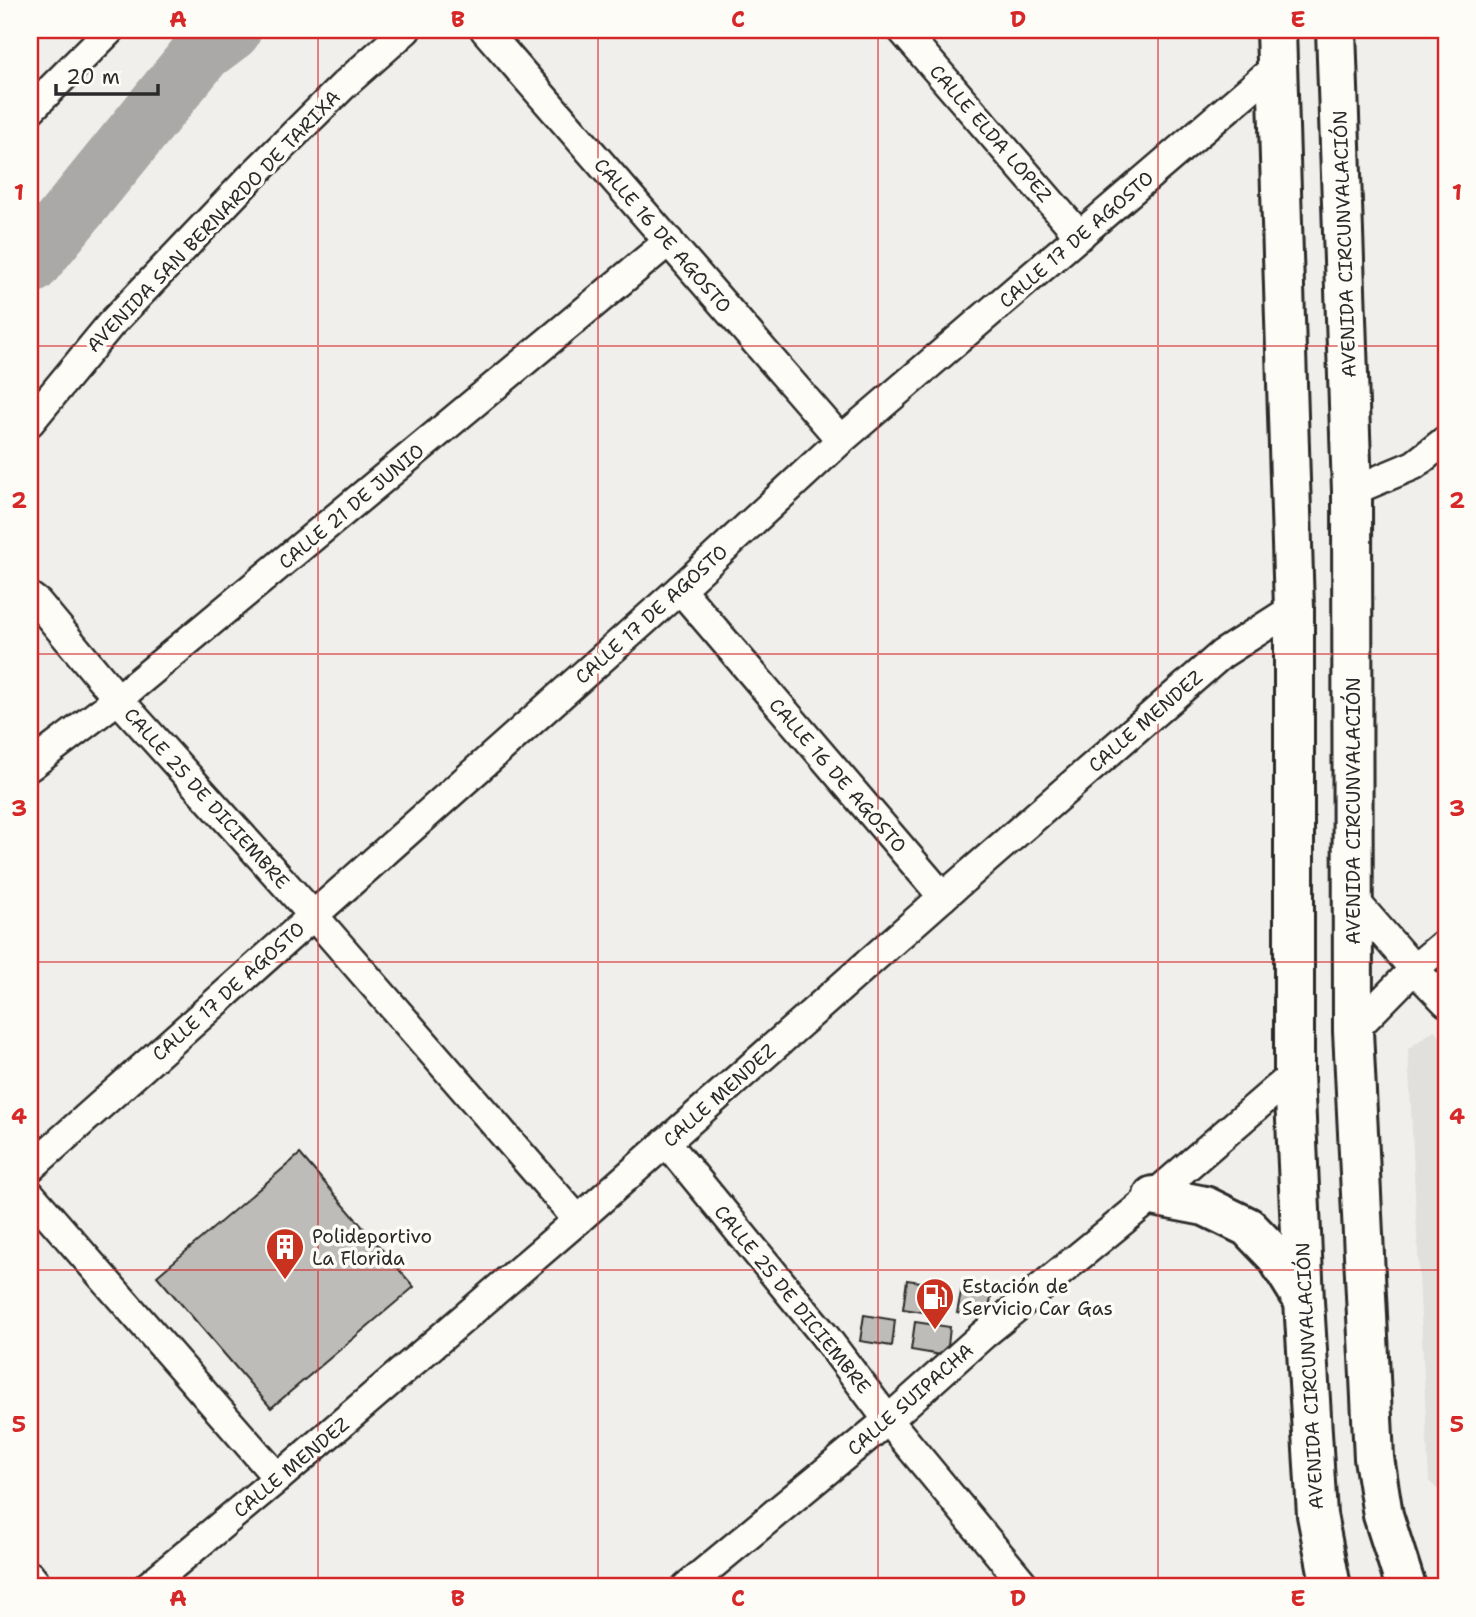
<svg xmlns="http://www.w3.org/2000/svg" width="1476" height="1617" viewBox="0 0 1476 1617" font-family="'Shantell Sans',sans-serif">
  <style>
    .built { fill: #e1e0dc }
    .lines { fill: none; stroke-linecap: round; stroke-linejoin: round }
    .river { stroke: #aaa9a7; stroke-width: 61 }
    .building { fill: #bdbcb8; stroke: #2b2b2b; stroke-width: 2 }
    .street-casing { stroke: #2b2b2b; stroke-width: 33 }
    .highway-casing { stroke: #2b2b2b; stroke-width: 44 }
    .street { stroke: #fdfcf7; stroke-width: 28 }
    .highway { stroke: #fdfcf7; stroke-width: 38 }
    .grid { fill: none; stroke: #d62828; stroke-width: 2; stroke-opacity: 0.55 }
    .labels { text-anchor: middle; stroke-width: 7; stroke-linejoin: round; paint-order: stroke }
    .street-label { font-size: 19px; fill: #2b2b2b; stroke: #fdfcf7 }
    .poi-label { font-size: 19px; fill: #2b2b2b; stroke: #fdfcf7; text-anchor: start }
    .neatline { fill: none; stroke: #d62828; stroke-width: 2.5 }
    .grid-label { font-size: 23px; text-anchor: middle; font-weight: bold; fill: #d62828 }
  </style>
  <rect width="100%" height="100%" fill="#f0efeb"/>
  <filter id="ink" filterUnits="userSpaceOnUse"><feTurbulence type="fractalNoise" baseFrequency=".0143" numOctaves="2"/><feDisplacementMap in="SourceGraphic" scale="14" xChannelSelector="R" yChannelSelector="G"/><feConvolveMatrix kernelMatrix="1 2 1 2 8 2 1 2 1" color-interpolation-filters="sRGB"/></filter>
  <g filter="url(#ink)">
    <polygon class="built" points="1434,1030 1446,1042 1446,1498 1429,1481 1408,1049"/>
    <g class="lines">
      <polyline class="river" points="30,264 203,51 231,30"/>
    </g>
    <g class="building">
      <polygon points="300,1154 414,1287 271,1408 157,1276"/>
      <polygon points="907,1280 935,1284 930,1313 903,1309"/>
      <polygon points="962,1287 992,1293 987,1319 957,1313"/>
      <polygon points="864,1315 895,1320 892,1346 860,1341"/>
      <polygon points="915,1322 950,1327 947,1356 911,1350"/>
    </g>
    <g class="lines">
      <defs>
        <g id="street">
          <polyline points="485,30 841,440"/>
          <polyline points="902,30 1080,236"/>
          <polyline points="30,110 110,30"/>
          <polyline points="30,422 110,325 250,178 345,84 406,30"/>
          <polyline points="1352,491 1414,465 1446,440"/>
          <polyline points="680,589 943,897"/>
          <polyline points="30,597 38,603 118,699 313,915 578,1220"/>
          <polyline points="30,766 118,699 669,241"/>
          <polyline points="1354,900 1414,969 1446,1002"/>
          <polyline points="1353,1031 1414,969 1446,942"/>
          <polyline points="666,1142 824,1335 888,1420 1026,1587"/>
          <polyline points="30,1168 680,589 841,440 1277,66"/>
          <polyline points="30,1194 278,1478"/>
          <polyline points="30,1576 39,1587"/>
          <polyline points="147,1587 278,1478 578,1220 943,897 1222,654 1294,608"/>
          <polyline points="686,1587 888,1420 983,1335 1153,1196 1294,1074"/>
        </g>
        <g id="highway">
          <polyline points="1276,30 1294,608 1294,1074 1304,1301 1317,1515 1331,1587"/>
          <polyline points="1336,30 1352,491 1353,1031 1374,1458 1383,1515 1406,1587"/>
          <polyline points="1153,1196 1205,1206 1248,1227 1276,1256 1302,1298"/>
        </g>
      </defs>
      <use href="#street" class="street-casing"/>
      <use href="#highway" class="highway-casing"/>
      <use href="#street" class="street"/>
      <use href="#highway" class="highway"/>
    </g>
  </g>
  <path class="grid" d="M318,30V1587M598,30V1587M878,30V1587M1158,30V1587M30,346H1446M30,654H1446M30,962H1446M30,1270H1446"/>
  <defs>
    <symbol id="building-pin" viewBox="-11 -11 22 30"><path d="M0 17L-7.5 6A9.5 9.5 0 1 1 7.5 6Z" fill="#c8321e" stroke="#fdfcf7"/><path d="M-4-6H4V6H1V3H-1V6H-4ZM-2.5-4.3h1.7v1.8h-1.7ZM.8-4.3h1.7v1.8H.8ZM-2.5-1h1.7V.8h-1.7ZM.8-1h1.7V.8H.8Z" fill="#fff"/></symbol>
    <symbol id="fuel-pin" viewBox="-11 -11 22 30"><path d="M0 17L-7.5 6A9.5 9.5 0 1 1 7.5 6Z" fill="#c8321e" stroke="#fdfcf7"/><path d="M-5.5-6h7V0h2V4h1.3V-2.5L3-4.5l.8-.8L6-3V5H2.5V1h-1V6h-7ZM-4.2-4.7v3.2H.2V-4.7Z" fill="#fff"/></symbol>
  </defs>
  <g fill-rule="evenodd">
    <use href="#building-pin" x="263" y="1225" width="44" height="60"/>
    <use href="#fuel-pin" x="913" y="1275" width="44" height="60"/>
  </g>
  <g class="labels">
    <g class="street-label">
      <text transform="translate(991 133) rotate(49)" y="7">CALLE ELDA LOPEZ</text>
      <text transform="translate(213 221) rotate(-46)" y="7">AVENIDA SAN BERNARDO DE TARIXA</text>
      <text transform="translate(663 235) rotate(49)" y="7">CALLE 16 DE AGOSTO</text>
      <text transform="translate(1076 239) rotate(-41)" y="7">CALLE 17 DE AGOSTO</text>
      <text transform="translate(1344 244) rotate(-92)" y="7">AVENIDA CIRCUNVALACIÓN</text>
      <text transform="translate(351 506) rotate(-40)" y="7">CALLE 21 DE JUNIO</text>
      <text transform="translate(651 614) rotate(-42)" y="7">CALLE 17 DE AGOSTO</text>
      <text transform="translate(1145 721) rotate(-41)" y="7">CALLE MENDEZ</text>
      <text transform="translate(838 775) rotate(49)" y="7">CALLE 16 DE AGOSTO</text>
      <text transform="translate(207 798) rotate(48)" y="7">CALLE 25 DE DICIEMBRE</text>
      <text transform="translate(1353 811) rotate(-90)" y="7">AVENIDA CIRCUNVALACIÓN</text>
      <text transform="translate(228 991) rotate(-42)" y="7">CALLE 17 DE AGOSTO</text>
      <text transform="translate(719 1095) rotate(-42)" y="7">CALLE MENDEZ</text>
      <text transform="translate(793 1299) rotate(51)" y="7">CALLE 25 DE DICIEMBRE</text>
      <text transform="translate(1309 1376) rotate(-93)" y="7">AVENIDA CIRCUNVALACIÓN</text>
      <text transform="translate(910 1399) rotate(-41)" y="7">CALLE SUIPACHA</text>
      <text transform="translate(291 1467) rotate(-40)" y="7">CALLE MENDEZ</text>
    </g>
    <g class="poi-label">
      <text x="312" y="1243">Polideportivo<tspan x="312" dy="22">La Florida</tspan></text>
      <text x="962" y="1293">Estación de<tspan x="962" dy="22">Servicio Car Gas</tspan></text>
    </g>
  </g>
  <rect width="1476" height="1617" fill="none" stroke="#fdfcf7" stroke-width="77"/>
  <path d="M56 84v10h102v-10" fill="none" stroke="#2b2b2b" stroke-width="3.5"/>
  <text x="66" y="84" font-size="21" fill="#2b2b2b" stroke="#fdfcf7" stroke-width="5" paint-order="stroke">20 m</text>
  <rect x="38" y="38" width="1400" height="1540" class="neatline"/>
  <g class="grid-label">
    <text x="178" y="27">A</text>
    <text x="458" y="27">B</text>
    <text x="738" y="27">C</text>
    <text x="1018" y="27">D</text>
    <text x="1298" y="27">E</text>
    <text x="19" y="200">1</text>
    <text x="1457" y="200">1</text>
    <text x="19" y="508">2</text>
    <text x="1457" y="508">2</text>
    <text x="19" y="816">3</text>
    <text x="1457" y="816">3</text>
    <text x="19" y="1124">4</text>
    <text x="1457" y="1124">4</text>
    <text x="19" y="1432">5</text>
    <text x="1457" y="1432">5</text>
    <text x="178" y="1606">A</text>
    <text x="458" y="1606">B</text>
    <text x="738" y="1606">C</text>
    <text x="1018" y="1606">D</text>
    <text x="1298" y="1606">E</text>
  </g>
</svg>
